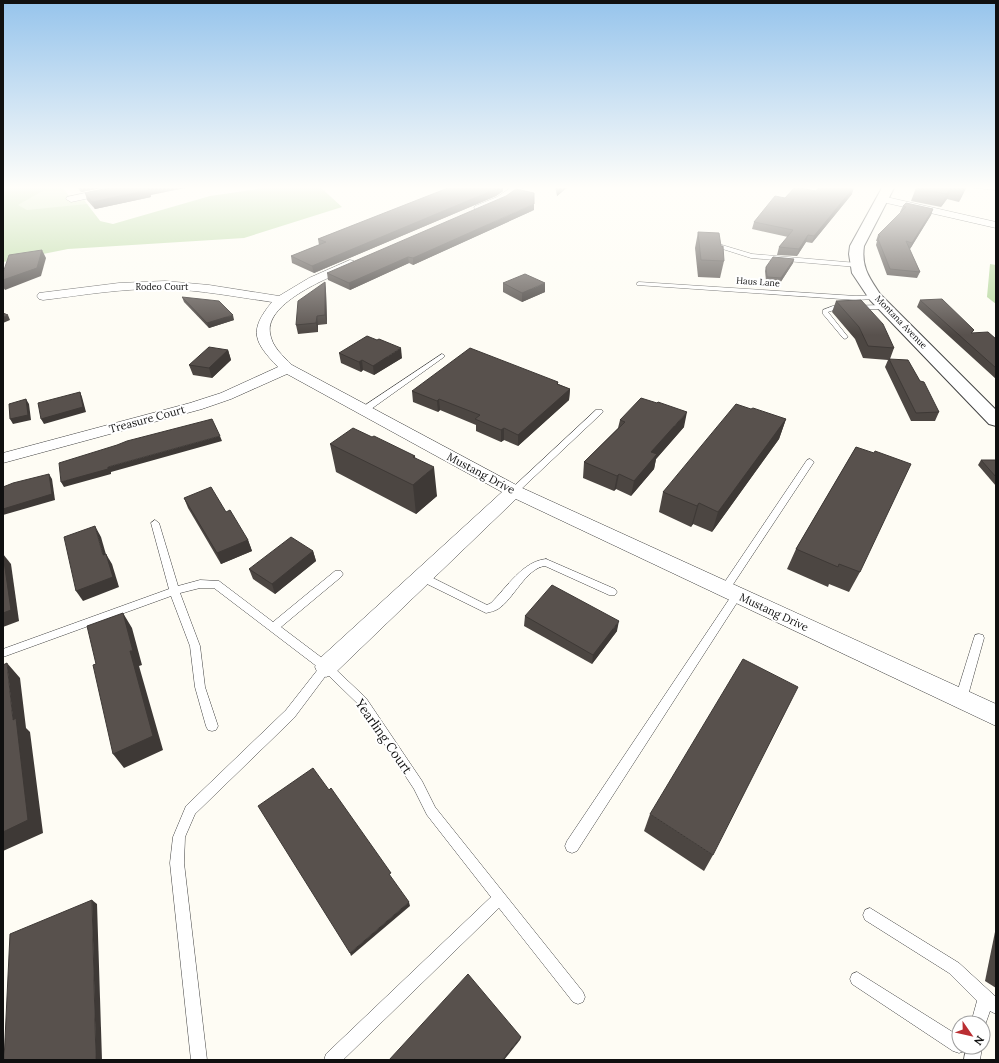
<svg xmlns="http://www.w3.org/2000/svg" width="999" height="1063" viewBox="0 0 999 1063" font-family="Lora,serif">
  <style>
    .green { fill: #d3e8be }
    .forest { fill: #b7d89e }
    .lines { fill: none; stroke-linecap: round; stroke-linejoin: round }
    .stream { fill: #4590c7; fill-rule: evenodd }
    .service-casing { stroke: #434343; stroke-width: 1 }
    .minor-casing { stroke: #434343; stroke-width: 1 }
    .tertiary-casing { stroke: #434343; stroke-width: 2 }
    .service { fill: #fff; fill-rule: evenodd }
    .minor { fill: #fff; fill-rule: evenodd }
    .tertiary { fill: #fff; fill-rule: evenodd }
    .wall { fill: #4c4642 }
    .shaded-wall { fill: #3e3936 }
    .building { fill: #58514d; stroke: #3e3936 }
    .labels { text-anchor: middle; stroke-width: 4; stroke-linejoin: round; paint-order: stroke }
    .far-street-label { font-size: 9px; fill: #101010; stroke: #fff }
    .street-label { font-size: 11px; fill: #101010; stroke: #fff }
    .near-street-label { font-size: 13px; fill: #101010; stroke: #fff }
  </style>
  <rect width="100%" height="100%" fill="#fefcf4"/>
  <polygon class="green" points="3,186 62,186 73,202 84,200 100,221 3,242"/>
  <g class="forest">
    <polygon points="3,186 51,186 18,205 27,210 87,204 100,221 113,224 210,196 277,186 319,186 342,207 244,238 68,249 3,262"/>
    <polygon points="990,264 996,265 996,304 987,297"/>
  </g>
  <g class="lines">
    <polygon class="stream" points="3,186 8,186 3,188"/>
    <defs>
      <g id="service">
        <polygon points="965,186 996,188 996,190 967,187"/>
        <polygon points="712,242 752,254 857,263 860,265 857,267 751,258 710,245 710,243"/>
        <polygon points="639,282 856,296 875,295 878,297 875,299 856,300 637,285 637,283"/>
        <polygon points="833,306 885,305 888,307 885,309 834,310 828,312 848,337 845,339 843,338 823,314 823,310"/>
        <polygon points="442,354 444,355 444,357 367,412 361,412 361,408"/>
        <polygon points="596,410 602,410 603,412 517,493 511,493 510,491 511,489"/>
        <polygon points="810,459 814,462 728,592 722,592 720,589 722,586 807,460"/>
        <polygon points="155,520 159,523 178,586 200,580 219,581 273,622 335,571 341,571 343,574 341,577 281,627 330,664 366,698 422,781 435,807 583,992 585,997 583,1002 578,1004 573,1002 499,908 343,1060 324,1060 326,1054 491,897 427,815 414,789 358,704 327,674 294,718 195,814 185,837 184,863 207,1060 191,1060 170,863 173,837 186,806 286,710 319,668 214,588 200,588 180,593 200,646 205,687 218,726 216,730 212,731 208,730 206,726 195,687 190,646 171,596 3,657 3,649 169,589 151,523"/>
        <path d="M546,559L615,589L617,592L615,595H609L545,566C526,568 513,600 498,609C495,611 490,612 486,613L419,580L417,577L419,574H425L487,605L491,603C507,587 523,561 546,559Z"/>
        <polygon points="737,591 740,592 742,595 740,598 577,851 572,853 567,851 565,846 567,841 734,592"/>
        <polygon points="979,634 983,635 984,638 967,699 965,702 961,704 957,702 955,699 974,638 975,635"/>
        <polygon points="870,908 959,963 996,997 996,1014 990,1011 984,1028 983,1029 983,1023 971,1023 977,1001 949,973 865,920 863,915 865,910"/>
        <polygon points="857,972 959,1036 959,1047 966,1047 965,1051 959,1053 953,1051 852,984 850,979 852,974"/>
        <polygon points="966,1047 982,1047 980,1060 964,1060"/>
      </g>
      <g id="minor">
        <polygon points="118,186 137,186 132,189 71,202 66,199 67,197"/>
        <polygon points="513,186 525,186 505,201 479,211 474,208 475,206 497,197"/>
        <polygon points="882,196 996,222 996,228 878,201 877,199"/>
        <path d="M350,260L354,261L356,264L354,267C332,276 265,302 270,333C272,347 283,356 292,365L520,487L996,704V726L516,499L334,674L326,677L318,674L315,667L318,660L502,492L287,374L231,399L202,409L3,463V453L190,403L221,393L278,367C254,342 248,331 272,302C236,297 201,290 165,289C124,288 84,295 43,300L39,299L37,296L39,293L119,283L165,281L209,285L279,296L309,278Z"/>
      </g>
      <path id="tertiary" d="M883,186H895L864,246C861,267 869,277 880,294L996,410V426L989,424L870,300L852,273L849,254L850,246Z"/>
    </defs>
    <use href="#service" class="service-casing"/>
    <use href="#minor" class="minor-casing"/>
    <use href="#tertiary" class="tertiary-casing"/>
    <use href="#service" class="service"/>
    <use href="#minor" class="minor"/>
    <use href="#tertiary" class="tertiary"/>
  </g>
  <g class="wall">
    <polygon points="76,186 111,186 81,192"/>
    <polygon points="459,186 503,186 503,191 496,196 314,273 292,263 291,256 319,245 318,239"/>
    <polygon points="555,186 569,186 557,196"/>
    <polygon points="967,186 959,202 947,199 941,207 911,201 916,188"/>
    <polygon points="816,191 852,194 812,243 806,242 797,256 777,255 779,247 788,237 752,229 754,222 785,198"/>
    <polygon points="85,193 151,195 151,197 95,209 87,200"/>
    <polygon points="903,206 933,209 931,215 910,249 909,248 920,272 917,278 887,275 876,245 877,241 876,241 878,235 902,212 900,212"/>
    <polygon points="534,210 413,265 409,263 350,290 328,280 327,273"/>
    <polygon points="698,232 724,261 720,278 698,277 695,248"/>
    <polygon points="794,259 793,263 780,283 766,281 765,271 766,267"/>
    <polygon points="325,282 326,291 327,324 318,325 318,332 298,334 296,325"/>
    <polygon points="503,283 545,292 522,302 503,292"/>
    <polygon points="182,297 234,320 209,328 184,302"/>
    <polygon points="920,300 974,330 972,333 996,339 996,379 917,307"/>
    <polygon points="836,301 894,348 890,359 920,381 939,412 935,421 911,421 885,367 888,360 863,358 855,339 832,312"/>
    <polygon points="228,350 231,360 212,378 193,375 189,365"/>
    <polygon points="339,353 402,358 374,375 363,370 361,372 341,363"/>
    <polygon points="558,382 558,384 570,389 569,400 518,446 504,440 501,442 476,431 476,425 440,410 438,412 413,402 412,391"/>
    <polygon points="751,409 786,419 779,439 712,532 693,524 691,527 659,512 663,492"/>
    <polygon points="620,420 684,427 656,459 654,469 631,496 616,489 614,491 583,478 584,462 618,428"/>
    <polygon points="372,437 415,456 415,458 437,496 416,514 336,472 330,444"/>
    <polygon points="856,447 860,572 849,592 829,584 828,587 787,569 796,549"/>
    <polygon points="981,460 996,460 996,486 978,465"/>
    <polygon points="184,498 226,512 248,540 252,551 221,564 188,508"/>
    <polygon points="313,551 316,561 275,594 253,579 249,569"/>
    <polygon points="525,616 617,631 592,664 524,626"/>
    <polygon points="650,814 713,855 704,871 644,831"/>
    <polygon points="996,927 996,988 985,981"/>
  </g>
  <g class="shaded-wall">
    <polygon points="79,186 111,186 81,192"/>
    <polygon points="161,186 195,186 151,195 151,197 95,209 92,202"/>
    <polygon points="501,186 503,186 503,191 496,196 314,273 312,266"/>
    <polygon points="563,186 569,186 557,196 557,191"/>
    <polygon points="953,186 947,199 941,207 946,194"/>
    <polygon points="966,186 967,186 959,202 964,188"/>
    <polygon points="854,187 852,194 812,243 814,236"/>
    <polygon points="534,204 534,210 413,265 413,258"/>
    <polygon points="933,209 931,215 910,249 912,243"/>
    <polygon points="808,235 806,242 797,256 799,249"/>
    <polygon points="42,250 46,258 41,276 5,290 3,287 3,280"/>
    <polygon points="408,257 409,263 350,290 349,283"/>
    <polygon points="794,259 793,263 780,283 781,278"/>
    <polygon points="325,282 326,291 327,324 325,315"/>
    <polygon points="545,283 545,292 522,302 522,293"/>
    <polygon points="8,315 10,320 3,323 3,317"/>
    <polygon points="233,315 234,320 209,328 207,323"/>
    <polygon points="317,316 318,325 318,332 316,323"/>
    <polygon points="401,348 402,358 374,375 373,366"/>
    <polygon points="228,350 231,360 212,378 209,368"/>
    <polygon points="362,360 363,370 361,372 359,362"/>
    <polygon points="570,389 569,400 518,446 518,435"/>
    <polygon points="80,392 82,397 86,412 44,424 41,419"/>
    <polygon points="26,399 29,404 31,420 13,424 10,419"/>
    <polygon points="439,399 440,410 438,412 437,401"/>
    <polygon points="687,412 684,427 656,459 654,469 631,496 634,481 651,452"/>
    <polygon points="786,419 779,439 712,532 718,512"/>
    <polygon points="504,428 504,440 501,442 501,430"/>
    <polygon points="220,436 222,441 111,472 111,474 64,487 61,482 108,467"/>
    <polygon points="415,456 417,481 434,467 437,496 416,514 413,485 413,457"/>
    <polygon points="49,474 52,479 55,500 3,515 3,509"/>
    <polygon points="619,474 616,489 614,491 617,476"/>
    <polygon points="699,503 693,524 691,527 697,506"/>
    <polygon points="95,526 101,537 109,565 103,555"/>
    <polygon points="248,540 252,551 221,564 217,553"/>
    <polygon points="313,551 316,561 275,594 272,584"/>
    <polygon points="3,554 11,564 19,621 3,627"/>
    <polygon points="106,554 112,564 119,587 83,601 76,591"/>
    <polygon points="123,613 132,628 142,665 139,666 163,750 124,768 113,754 130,651"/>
    <polygon points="619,621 617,631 592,664 593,655"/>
    <polygon points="7,663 20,678 26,728 30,732 43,833 3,851 3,832 13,720"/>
    <polygon points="92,900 97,904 102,1060 96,1060"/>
    <polygon points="409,902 410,906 351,956 350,953"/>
    <polygon points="521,1037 520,1040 504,1060 502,1060"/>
  </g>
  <g class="building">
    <polygon points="120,186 161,186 148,189 149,190 92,202 85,193"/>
    <polygon points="453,186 457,187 459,186 501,186 496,189 312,266 291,256 326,242 318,239"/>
    <polygon points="556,186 563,186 557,191"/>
    <polygon points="820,186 850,186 854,187 814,236 808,235 799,249 779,247 793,230 754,222 775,196 785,198 795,187 816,191"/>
    <polygon points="918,186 966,186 964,188 953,186 946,194 916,188"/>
    <polygon points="516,189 534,193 534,204 413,258 408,257 349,283 327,273 506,196"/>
    <polygon points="906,203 933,209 912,243 906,241 920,272 890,269 878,239 880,236 878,235 906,207 903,206"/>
    <polygon points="698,232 719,233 721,246 723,246 724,261 701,260"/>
    <polygon points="42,250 37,268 3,280 3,273 9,255"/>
    <polygon points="773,257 794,259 781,278 767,277 766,267"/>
    <polygon points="525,274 545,283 522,293 503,283"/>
    <polygon points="325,282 325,315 317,316 316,323 296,325 298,301"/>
    <polygon points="182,297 219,301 233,315 207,323"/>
    <polygon points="942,299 974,330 971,333 988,332 996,339 996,368 920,300"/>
    <polygon points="861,300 883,324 894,348 868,346 859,327 836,301"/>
    <polygon points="3,313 8,315 3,317"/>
    <polygon points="367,336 377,340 379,339 401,348 373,366 362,360 359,362 339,353"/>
    <polygon points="209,347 228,350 209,368 189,365"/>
    <polygon points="470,348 558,382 557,384 570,389 518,435 504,428 501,430 475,419 480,415 439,399 437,401 412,391"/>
    <polygon points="889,359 908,360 920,381 924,382 939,412 916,413"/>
    <polygon points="80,392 83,407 41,419 38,403"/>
    <polygon points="641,398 657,403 658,402 687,412 651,452 657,454 634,481 619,474 617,476 584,462 625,422 620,420"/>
    <polygon points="26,399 28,415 10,419 9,404"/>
    <polygon points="736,404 751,409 753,408 786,419 718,512 699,503 697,506 663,492"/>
    <polygon points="212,419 220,436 108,467 108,469 61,482 59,463 117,445 127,441"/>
    <polygon points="353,428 372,437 374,436 415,456 413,457 434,467 413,485 330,444"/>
    <polygon points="856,447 874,453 875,451 911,464 860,572 839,564 838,567 796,549"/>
    <polygon points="981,460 996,460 996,477"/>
    <polygon points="49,474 52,494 3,509 3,487 13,483"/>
    <polygon points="211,487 226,512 230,510 248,540 217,553 184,498"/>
    <polygon points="95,526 103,555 106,554 113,577 76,591 64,537"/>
    <polygon points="291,537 313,551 272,584 249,569"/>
    <polygon points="3,554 11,610 3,613"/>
    <polygon points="552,585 619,621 593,655 525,616"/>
    <polygon points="123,613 133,651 130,651 153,736 113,754 93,665 96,664 87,626"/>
    <polygon points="743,659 798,687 713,855 650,814"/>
    <polygon points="7,663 13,720 16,718 28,820 3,832 3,665"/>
    <polygon points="313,768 329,790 331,788 391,873 389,874 409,902 350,953 258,806"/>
    <polygon points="92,900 96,1060 4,1060 10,934"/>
    <polygon points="468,974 521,1037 502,1060 389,1060"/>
  </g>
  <linearGradient id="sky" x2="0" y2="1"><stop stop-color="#96c4ec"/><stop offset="0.56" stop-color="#fffefa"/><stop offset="1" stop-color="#fffefa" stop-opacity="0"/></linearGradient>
  <rect width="999" height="335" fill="url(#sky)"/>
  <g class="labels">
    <g class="far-street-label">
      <text transform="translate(758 282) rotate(4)" y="3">Haus Lane</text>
      <text x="162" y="290">Rodeo Court</text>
      <text transform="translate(901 322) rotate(46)" y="3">Montana Avenue</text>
    </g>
    <g class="street-label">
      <text transform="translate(147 419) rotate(-15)" y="4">Treasure Court</text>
      <text transform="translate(481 473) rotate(28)" y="4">Mustang Drive</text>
      <text transform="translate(774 612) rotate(25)" y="4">Mustang Drive</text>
    </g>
    <g class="near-street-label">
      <text transform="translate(384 736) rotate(55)" y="5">Yearling Court</text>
    </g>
  </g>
  <rect width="999" height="1063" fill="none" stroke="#101010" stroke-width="8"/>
  <g transform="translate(971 1035) rotate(124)"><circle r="19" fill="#ffffff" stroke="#9f9f9f"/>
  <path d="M0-3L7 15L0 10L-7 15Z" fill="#ba2e32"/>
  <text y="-6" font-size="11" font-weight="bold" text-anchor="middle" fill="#101010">N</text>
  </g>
</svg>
